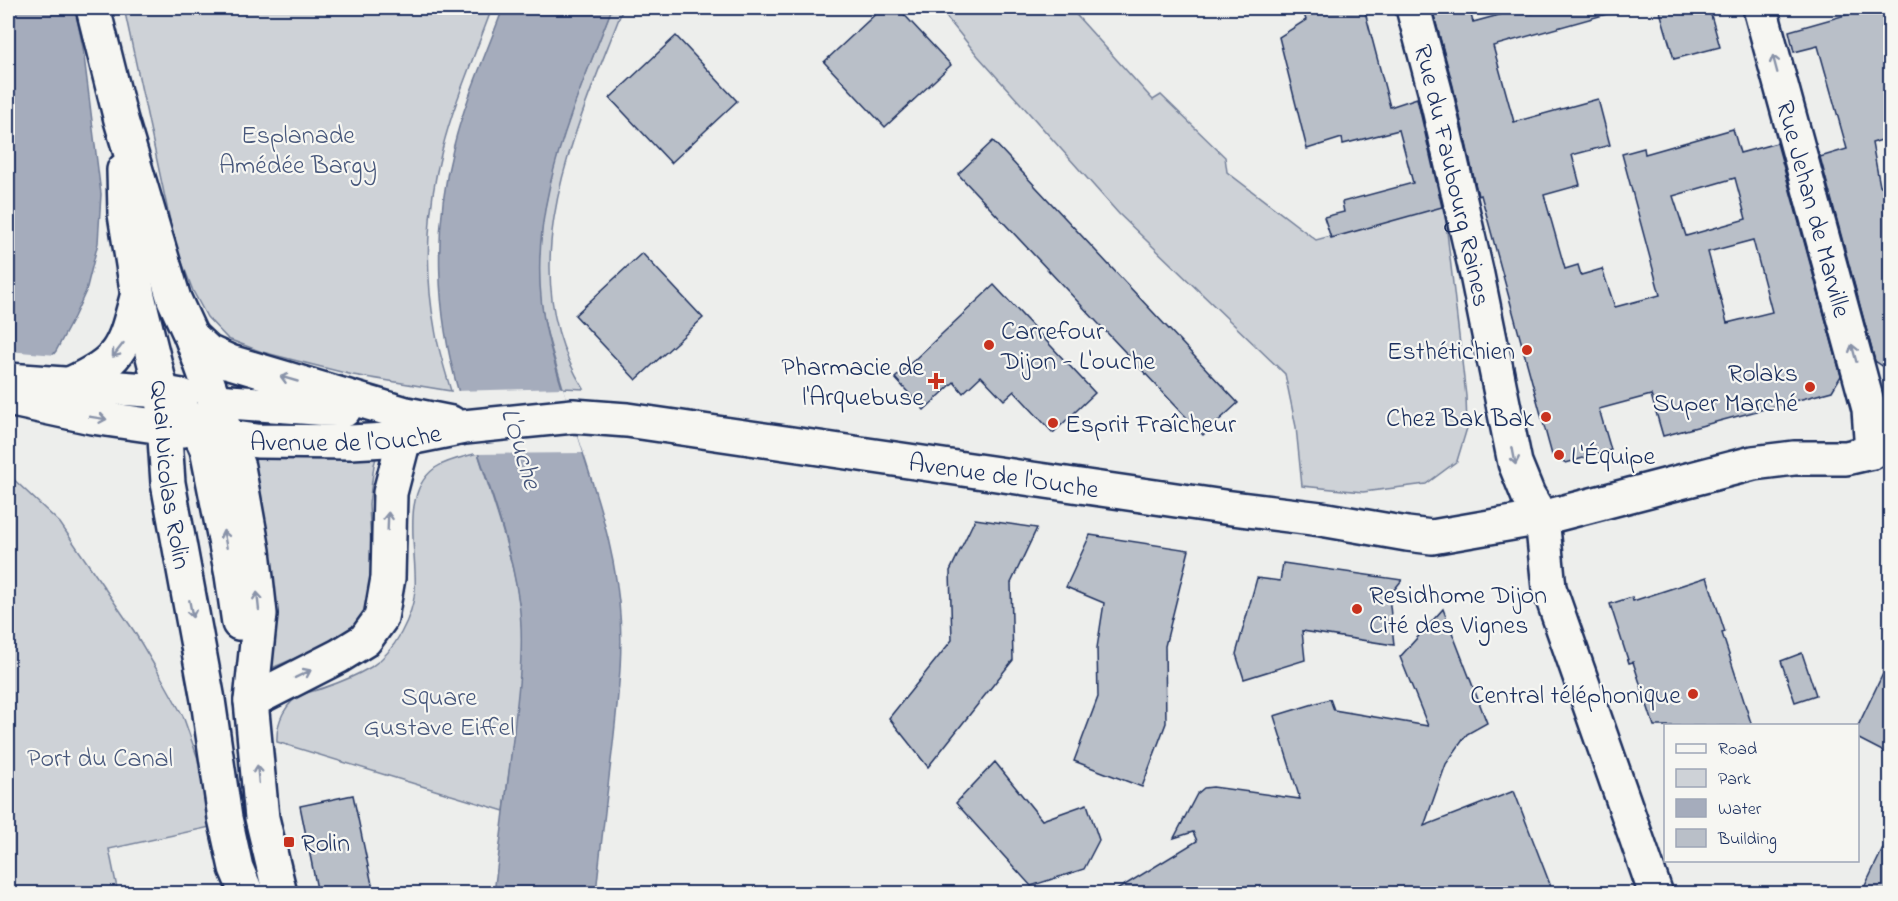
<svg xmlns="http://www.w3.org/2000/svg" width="1898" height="901" viewBox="0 0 1898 901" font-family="'Indie Flower',sans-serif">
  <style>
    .green { fill: #ced2d7; stroke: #74809a; stroke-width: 1.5 }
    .water { fill: #a5acbc; stroke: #6e7a96; stroke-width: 1.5 }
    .pier { fill: #edeeec }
    .building { fill: #b9bfc8; stroke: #1b2f5e; stroke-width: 1.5; fill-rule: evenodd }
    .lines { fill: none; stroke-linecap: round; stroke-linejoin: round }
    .street-casing { stroke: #1b2f5e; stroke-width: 38 }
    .secondary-casing { stroke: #1b2f5e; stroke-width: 38 }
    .street { stroke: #f6f6f2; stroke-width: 33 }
    .secondary { stroke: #f6f6f2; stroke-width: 33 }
    .oneway { stroke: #8892a8 }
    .poi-dot { fill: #c8321e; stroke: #f6f6f2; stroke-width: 2 }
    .labels { text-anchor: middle; stroke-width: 4.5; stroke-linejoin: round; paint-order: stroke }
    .park-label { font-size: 26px; fill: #48587c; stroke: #f6f6f2 }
    .street-label { font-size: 26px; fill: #1b2f5e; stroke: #f6f6f2 }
    .poi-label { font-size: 26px; fill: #1b2f5e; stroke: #f6f6f2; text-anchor: start }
    .water-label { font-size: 27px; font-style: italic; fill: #44547a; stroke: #f6f6f2 }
  </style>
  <rect width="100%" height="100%" fill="#edeeec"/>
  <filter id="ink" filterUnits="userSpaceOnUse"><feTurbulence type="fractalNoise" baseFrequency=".0167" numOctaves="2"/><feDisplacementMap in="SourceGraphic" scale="12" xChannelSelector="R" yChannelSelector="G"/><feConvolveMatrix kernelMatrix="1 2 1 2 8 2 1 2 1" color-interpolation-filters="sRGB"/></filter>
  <g filter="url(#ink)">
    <g class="green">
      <path d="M124,8H492C475,55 454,102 442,150C427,207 424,271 435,329C438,349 445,370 451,391L353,375L262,352L228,339L207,317L193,291L175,244Z"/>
      <path d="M612,8H623C578,126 507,268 584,389L563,388C554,357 543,326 540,294C532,193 576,100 612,8Z"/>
      <polygon points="939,8 1070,8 1153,100 1161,95 1225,157 1227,172 1316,240 1444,206 1466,396 1467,428 1457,461 1426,484 1363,492 1302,486 1296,427 1285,374 1119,214 978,56"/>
      <polygon points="371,453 376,458 374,465 369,504 373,586 371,602 360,623 347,636 272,668 267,661 249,464 255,456"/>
      <path d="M478,453C496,511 523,581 522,641C521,698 511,755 504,811L277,742C276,723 285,701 304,694C311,691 319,690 326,687C341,682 357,675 371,667C385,658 394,646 401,633C408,620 414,604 415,590C418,554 399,494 435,468C447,460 464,457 478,453Z"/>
      <polygon points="8,474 60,523 134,631 160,675 183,716 203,773 215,826 109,849 118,893 8,893"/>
    </g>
    <g class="water">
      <polygon points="8,8 75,8 83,48 101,194 98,243 86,291 74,317 56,351 8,410"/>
      <path d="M503,8H612C572,112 520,220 547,334C568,423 610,510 619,602C624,650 618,696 613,744C607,794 601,844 596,893H494C500,842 507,791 513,739C518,694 525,648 519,603C509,531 479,462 459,393C435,312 433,226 454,145C465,100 487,52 503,8Z"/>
    </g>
    <g class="pier">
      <polygon points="8,351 56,355 8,413"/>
      <polygon points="563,388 583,453 475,454 455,391"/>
    </g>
    <g class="building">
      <polygon points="882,8 898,8 951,65 885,127 824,62"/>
      <polygon points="1302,8 1364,8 1390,107 1417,98 1442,207 1331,238 1324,217 1344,212 1342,202 1413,183 1399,130 1343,144 1342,138 1307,149 1279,37 1306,20"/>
      <path d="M1432,8H1469L1473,22L1525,8H1530L1532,13L1553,8H1606L1607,14L1493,46L1514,122L1598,99L1610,145L1572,155L1580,185L1544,195L1565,269L1578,265L1581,275L1602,269L1615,307L1660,295L1622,154L1644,148L1645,154L1733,129L1740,153L1777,143L1841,376L1832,391L1663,436L1651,395L1599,409L1611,450L1566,463L1552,455L1481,195L1478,196L1453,86ZM1735,178L1746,219L1686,236L1673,196ZM1753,240L1772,312L1727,323L1708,252Z"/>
      <polygon points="1659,8 1709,8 1720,47 1674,59"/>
      <polygon points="1870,8 1890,8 1890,26 1882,28 1890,60 1890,122 1884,124 1888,138 1872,143 1880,186 1883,186 1890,223 1890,371 1875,361 1820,157 1847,149 1818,46 1794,52 1789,31"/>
      <polygon points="676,36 737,101 671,163 610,98"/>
      <polygon points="993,141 1238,403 1203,435 958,174"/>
      <polygon points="642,253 703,318 636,380 575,315"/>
      <polygon points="994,285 1095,393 1053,433 1014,391 1004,400 981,376 963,393 954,382 924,410 895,378"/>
      <polygon points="975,519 1037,528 1011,583 1013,660 928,767 889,718 952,640 950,571"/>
      <polygon points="1090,535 1189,550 1165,646 1166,723 1142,787 1074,761 1098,697 1097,648 1104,603 1066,587"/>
      <polygon points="1283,563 1402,580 1389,596 1394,645 1302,631 1305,660 1244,679 1236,654 1257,578 1280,581"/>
      <polygon points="1707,577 1725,632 1722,633 1752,726 1654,726 1633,662 1629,663 1610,604 1632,597 1633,601"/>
      <polygon points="1443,609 1487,723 1467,734 1446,764 1424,826 1514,791 1551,887 1539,894 1110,894 1197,841 1193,832 1174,838 1197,794 1204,788 1213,787 1300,799 1274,716 1330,699 1334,710 1428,726 1400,657"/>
      <polygon points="1802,653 1816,695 1795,702 1781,661"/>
      <polygon points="1890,659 1890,755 1857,738 1857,728"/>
      <polygon points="995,762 1042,820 1087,804 1099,840 1084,869 1031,886 956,803"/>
      <polygon points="353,795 374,894 318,894 300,806"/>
      <polygon points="1890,834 1890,894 1861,894"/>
    </g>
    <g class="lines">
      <defs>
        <g id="street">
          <path id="s1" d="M1413,8L1435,91L1477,275L1515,463L1528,495L1542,518L1549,588L1656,894"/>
          <path id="s2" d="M1760,8L1869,409L1872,452"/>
          <polyline points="191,336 208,352 230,362 406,414 451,423"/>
          <polyline points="215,401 344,410"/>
          <path id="s3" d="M228,437L257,441L351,442L404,439L464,427L573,416L627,420L1224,507L1321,519L1407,534L1432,537L1542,518L1753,463L1794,458H1846L1872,452"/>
          <polyline points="251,701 339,656 365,640 381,618 388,578 390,493 404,439"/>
        </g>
        <g id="secondary">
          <polyline points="93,8 121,120 174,299 191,336 238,467 253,551 260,614 251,701 262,818 280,894"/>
          <path id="s4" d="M124,170L125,214L138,296L162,393L168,483L208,700L225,818L236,868L247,894"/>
          <polyline points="8,380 147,390 182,396"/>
          <path d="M70,384C121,360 123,350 137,297"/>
          <path d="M162,393C183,409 197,425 207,449L232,575L239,623"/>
          <polyline points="8,399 92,417 183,430"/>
        </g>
      </defs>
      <use href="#street" class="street-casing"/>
      <use href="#secondary" class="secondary-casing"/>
      <use href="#street" class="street"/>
      <use href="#secondary" class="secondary"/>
    </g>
    <defs><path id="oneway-shaft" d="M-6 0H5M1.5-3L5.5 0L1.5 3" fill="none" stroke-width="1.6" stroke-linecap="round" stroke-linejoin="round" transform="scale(1.5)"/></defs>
    <g class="oneway">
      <use href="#oneway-shaft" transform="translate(1775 64) rotate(-105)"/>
      <use href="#oneway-shaft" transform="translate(118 350) rotate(128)"/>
      <use href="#oneway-shaft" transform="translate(1854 353) rotate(-105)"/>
      <use href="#oneway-shaft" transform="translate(289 379) rotate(-164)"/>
      <use href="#oneway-shaft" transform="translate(98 418) rotate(9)"/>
      <use href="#oneway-shaft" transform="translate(1514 456) rotate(79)"/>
      <use href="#oneway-shaft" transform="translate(388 521) rotate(-88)"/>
      <use href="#oneway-shaft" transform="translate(225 539) rotate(-101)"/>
      <use href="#oneway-shaft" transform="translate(258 601) rotate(-96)"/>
      <use href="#oneway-shaft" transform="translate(191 609) rotate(79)"/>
      <use href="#oneway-shaft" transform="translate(303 674) rotate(-26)"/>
      <use href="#oneway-shaft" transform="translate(258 774) rotate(-95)"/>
    </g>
  </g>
  <g class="poi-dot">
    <circle cx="989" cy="345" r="6"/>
    <circle cx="1527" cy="350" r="6"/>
    <path d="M933 372h6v6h6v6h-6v6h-6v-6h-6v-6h6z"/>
    <circle cx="1810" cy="387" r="6"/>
    <circle cx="1546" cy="417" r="6"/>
    <circle cx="1053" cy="423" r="6"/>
    <circle cx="1559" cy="455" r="6"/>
    <circle cx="1357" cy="609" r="6"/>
    <circle cx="1693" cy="694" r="6"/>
    <rect x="283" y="836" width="12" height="12" rx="3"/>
  </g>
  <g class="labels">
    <g class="park-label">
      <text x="298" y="143">Esplanade<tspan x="298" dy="30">Amédée Bargy</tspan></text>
      <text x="439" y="705">Square<tspan x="439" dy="30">Gustave Eiffel</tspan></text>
      <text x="100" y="766">Port du Canal</text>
    </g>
    <g class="street-label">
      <text dy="9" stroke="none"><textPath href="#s1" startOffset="172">Rue du Faubourg Raines</textPath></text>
      <text dy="9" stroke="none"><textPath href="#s2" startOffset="208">Rue Jehan de Marville</textPath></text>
      <text dy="9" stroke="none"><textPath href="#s3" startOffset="118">Avenue de l'Ouche</textPath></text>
      <text dy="9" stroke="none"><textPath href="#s4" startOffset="309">Quai Nicolas Rolin</textPath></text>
      <text dy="9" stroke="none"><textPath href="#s3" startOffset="782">Avenue de l'Ouche</textPath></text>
    </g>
    <g class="poi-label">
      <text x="1001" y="339">Carrefour<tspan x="1001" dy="30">Dijon - L'ouche</tspan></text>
      <text x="1515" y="359" text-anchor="end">Esthétichien</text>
      <text x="924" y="375" text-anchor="end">Pharmacie de<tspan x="924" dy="30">l'Arquebuse</tspan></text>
      <text x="1798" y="381" text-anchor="end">Rolaks<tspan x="1798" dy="30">Super Marché</tspan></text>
      <text x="1534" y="426" text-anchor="end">Chez Bak Bak</text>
      <text x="1065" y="432">Esprit Fraîcheur</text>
      <text x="1571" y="464">L'Équipe</text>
      <text x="1369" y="603">Residhome Dijon<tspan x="1369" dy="30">Cité des Vignes</tspan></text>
      <text x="1681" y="703" text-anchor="end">Central téléphonique</text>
      <text x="301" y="851">Rolin</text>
    </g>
    <g class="water-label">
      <text transform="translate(522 448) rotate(73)" y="9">L'Ouche</text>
    </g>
  </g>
  <rect width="1898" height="901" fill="none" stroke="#f6f6f2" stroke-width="30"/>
  <rect x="15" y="15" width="1868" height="871" fill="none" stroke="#1b2f5e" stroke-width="2" filter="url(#ink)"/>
  <rect x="1664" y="724" width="195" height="138" fill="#f6f6f2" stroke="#9ea6b7" stroke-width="1.5"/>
  <rect x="1676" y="744" width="30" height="9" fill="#f6f6f2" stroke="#9ea6b7" stroke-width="1.5"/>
  <text x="1718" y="754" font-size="18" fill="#1b2f5e">Road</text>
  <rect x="1676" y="769" width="30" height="18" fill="#ced2d7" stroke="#9ea6b7" stroke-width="1.5"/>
  <text x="1718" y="784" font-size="18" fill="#1b2f5e">Park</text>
  <rect x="1676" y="799" width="30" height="18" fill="#a5acbc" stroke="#9ea6b7" stroke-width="1.5"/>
  <text x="1718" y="814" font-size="18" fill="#1b2f5e">Water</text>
  <rect x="1676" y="829" width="30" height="18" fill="#b9bfc8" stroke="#9ea6b7" stroke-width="1.5"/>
  <text x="1718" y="844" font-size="18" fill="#1b2f5e">Building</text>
</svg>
